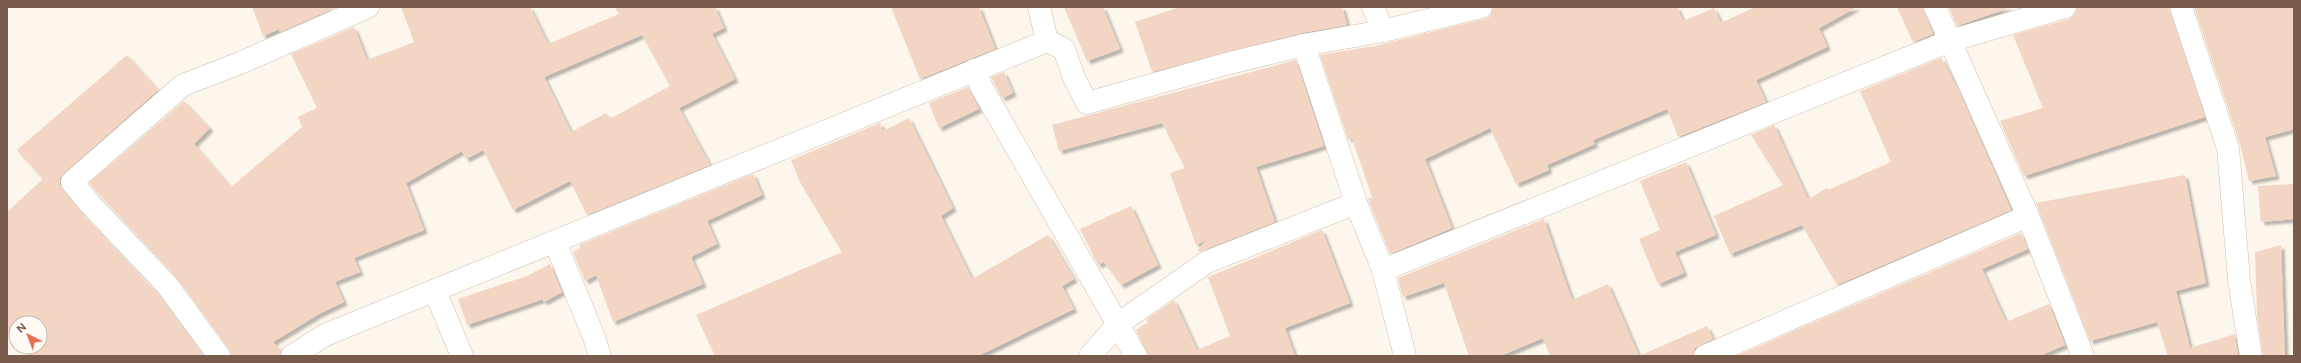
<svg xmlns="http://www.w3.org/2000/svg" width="2301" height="363" viewBox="0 0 2301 363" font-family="Figtree,sans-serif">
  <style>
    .building { fill: #f3d5c3; fill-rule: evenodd; filter: url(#shadow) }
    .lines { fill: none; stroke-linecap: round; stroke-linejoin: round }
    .minor-casing { stroke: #d1beb0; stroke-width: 23 }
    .minor { stroke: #fff; stroke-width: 22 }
  </style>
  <defs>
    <filter id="shadow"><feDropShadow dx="3.5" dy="3.5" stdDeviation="1" flood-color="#0004"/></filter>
  </defs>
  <rect width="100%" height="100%" fill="#fdf6ec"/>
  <g class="building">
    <polygon points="252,7 337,7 280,32 279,29 263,36"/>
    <path d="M401,7H530L548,44L619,14L615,7H715L724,28L712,34L735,79L679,108L710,165L587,215L570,181L513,210L483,150L466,159L462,151L406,183L424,230L354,258L360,272L335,282L344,302L319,314L273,342L281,351L280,356H231L229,349L177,278L89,183L184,101L210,128L194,144L231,187L302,127L298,117L317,108L291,54L354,27L367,60L414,42ZM642,35L670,86L610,119L606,113L571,132L544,77Z"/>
    <polygon points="891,7 979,7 995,49 920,79"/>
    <polygon points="1064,7 1103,7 1120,49 1087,61"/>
    <polygon points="1180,7 1342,7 1347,25 1301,33 1152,72 1135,22"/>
    <polygon points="1493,7 1677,7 1683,21 1714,8 1721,23 1755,7 1857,7 1819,28 1827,47 1756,80 1766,102 1678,137 1667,109 1593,140 1595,144 1547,165 1549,170 1516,184 1490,128 1425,159 1452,228 1390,254 1368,199 1372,197 1352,138 1348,139 1320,55 1375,46 1484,19 1490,16"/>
    <polygon points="1897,7 1923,7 1933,34 1913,42"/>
    <polygon points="1949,7 2008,7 2008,8 1957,26"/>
    <polygon points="2077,7 2169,7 2205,117 2024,176 2000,121 2043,108 2013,35 2069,19 2074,15"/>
    <polygon points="2194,7 2294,7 2294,129 2265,137 2276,176 2249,181 2240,144"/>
    <polygon points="127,55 158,90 64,173 60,178 60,185 82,214 157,293 204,356 29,356 21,347 40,347 40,323 16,323 16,342 7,332 7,212 43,179 17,150"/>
    <polygon points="1941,58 1959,91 2011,210 1837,285 1802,225 1730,254 1714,216 1783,185 1751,135 1774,125 1808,199 1827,188 1828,190 1891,162 1860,91"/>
    <polygon points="1296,60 1324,146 1256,167 1275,222 1199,252 1198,250 1206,240 1196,245 1170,173 1185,168 1162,123 1059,151 1052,125"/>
    <polygon points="1004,72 1013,93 1002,98 991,77"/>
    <polygon points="968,87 979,109 939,128 929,103"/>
    <polygon points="909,118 953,208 941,216 972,279 1048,235 1074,279 1062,286 1074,309 978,356 715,356 696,315 842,252 800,182 791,160 880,123 883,131"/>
    <polygon points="1686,162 1716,235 1675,252 1684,273 1658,284 1639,239 1660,230 1640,181"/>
    <polygon points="753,174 762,195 707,221 717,244 691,257 703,284 613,322 596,275 585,281 573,252 581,248 579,245"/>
    <polygon points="2185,175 2206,283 2176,291 2190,348 2235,334 2238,356 2168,356 2157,322 2090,341 2036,203"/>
    <polygon points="2294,184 2294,219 2261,222 2258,186"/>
    <polygon points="1131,206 1158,265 1121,285 1104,262 1098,265 1080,229"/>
    <polygon points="1544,219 1572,300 1608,284 1639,356 1707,326 1713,339 1695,348 1693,356 1550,356 1543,338 1500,356 1469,356 1444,283 1403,297 1398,278"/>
    <polygon points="1322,230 1350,303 1285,328 1295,356 1148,356 1136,330 1148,322 1147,319 1174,300 1197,350 1230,336 1208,277"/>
    <polygon points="2021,233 2028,249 1982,269 2006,322 2049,304 2065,345 2039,356 1736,356"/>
    <polygon points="2281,245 2285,356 2263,356 2257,315 2255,252"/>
    <polygon points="550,264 562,292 544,302 543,299 467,325 458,299 527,276"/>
  </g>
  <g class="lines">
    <defs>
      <g id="minor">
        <polyline points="1373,7 1383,31"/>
        <polyline points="1935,7 2028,216 2083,356"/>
        <polyline points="2181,7 2228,148 2239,280 2251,356"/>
        <polyline points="1047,41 1064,49 1074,78 1087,103 1226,64 1304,45 1383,31 1481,7"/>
        <polyline points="1304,45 1356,203 1383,270 1405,356"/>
        <polyline points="974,70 982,88 1136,356"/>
        <polyline points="555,242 594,337 600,356"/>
        <polyline points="1383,270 1950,41 2065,7"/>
        <polyline points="435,291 462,356"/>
        <polyline points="219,356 167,285 91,205 72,182 183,85 240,63 368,7"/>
        <polyline points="292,356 325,335 1047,41 1039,7"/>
        <polyline points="1090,356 1118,324 1207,262 1356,203"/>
        <polyline points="1705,356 2028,216"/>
      </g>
    </defs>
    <use href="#minor" class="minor-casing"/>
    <use href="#minor" class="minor"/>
  </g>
  <rect width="2301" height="363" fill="none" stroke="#7a5c4d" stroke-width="16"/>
  <g transform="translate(28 335) rotate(318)"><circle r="19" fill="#fffaf3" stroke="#cabbb1"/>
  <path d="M0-3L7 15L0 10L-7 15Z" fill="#e76f51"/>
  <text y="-6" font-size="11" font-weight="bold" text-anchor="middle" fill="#7a5c4d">N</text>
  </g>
</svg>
